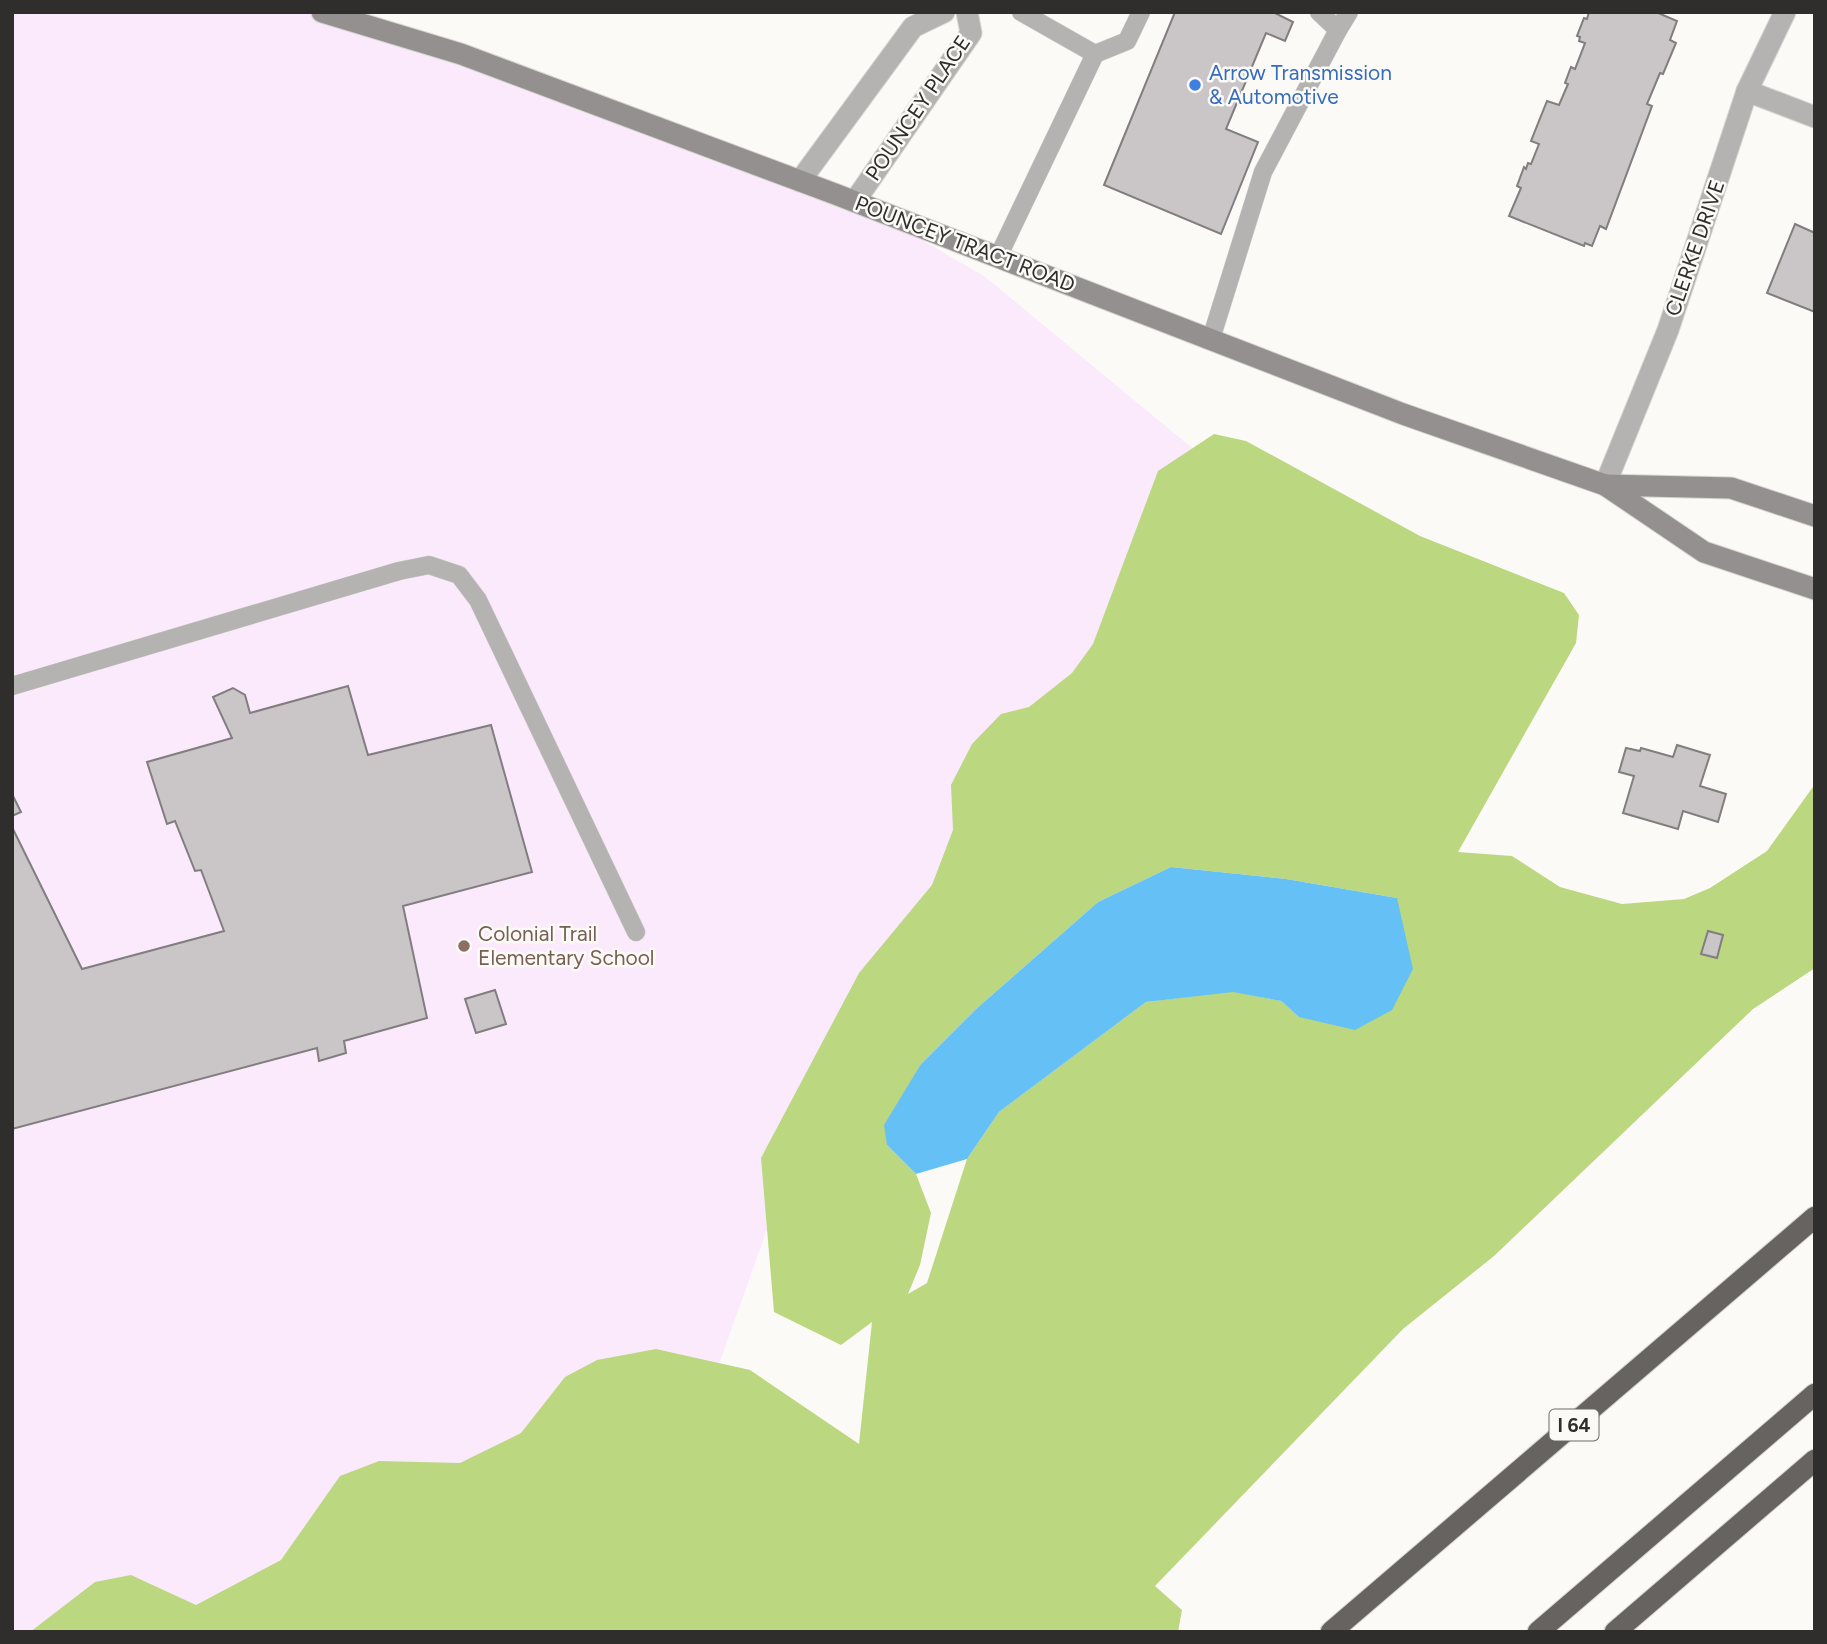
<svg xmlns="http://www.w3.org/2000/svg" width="1827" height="1644" viewBox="0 0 1827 1644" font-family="Figtree,sans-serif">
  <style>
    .education { fill: #fbeafc }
    .forest { fill: #bbd77f; fill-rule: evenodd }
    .water { fill: #65c0f6 }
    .building { fill: #cac5c7; stroke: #827d7f; stroke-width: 2 }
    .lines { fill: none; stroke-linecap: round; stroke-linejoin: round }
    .lane-casing { stroke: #d7d5d2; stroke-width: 19 }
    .street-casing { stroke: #d7d5d2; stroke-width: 23 }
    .secondary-casing { stroke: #d7d5d2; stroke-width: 23 }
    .highway-casing { stroke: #d7d5d2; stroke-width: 23 }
    .lane { stroke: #b5b3b2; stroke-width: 18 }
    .street { stroke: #b5b3b2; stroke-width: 21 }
    .secondary { stroke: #93908f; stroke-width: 21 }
    .highway { stroke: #666360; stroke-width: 21 }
    .shop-dot { fill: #3f7fe0; stroke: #fcfaf6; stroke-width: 2.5 }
    .education-dot { fill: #8d6e63; stroke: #fcfaf6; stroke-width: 2.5 }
    .labels { text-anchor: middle; stroke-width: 5; stroke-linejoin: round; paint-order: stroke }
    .shield { fill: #fcfaf6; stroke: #6c6b69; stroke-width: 2 }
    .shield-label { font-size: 19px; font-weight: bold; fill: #2f2e2d }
    .shop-label { font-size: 21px; fill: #366cbe; stroke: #fcfaf6; text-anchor: start }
    .street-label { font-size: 21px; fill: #2f2e2d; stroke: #fcfaf6 }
    .education-label { font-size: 21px; fill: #785e54; stroke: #fcfaf6; text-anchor: start }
  </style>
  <rect width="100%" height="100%" fill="#fcfaf6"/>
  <polygon class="education" points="12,12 316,12 855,201 984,276 1220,471 813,1101 715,1375 170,1632 12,1632"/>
  <path class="forest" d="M1214,434L1246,441L1420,536L1564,593L1579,615L1576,643L1458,852L1512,856L1560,887L1622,904L1684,899L1710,888L1767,851L1815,784V968L1753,1009L1494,1256L1403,1329L1155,1586L1182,1610L1178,1632H30L95,1582L131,1575L196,1605L281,1560L340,1476L379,1461L460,1463L521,1433L565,1377L597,1360L656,1349L750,1370L859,1444L872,1322L841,1345L774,1312L761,1158L859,973L932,885L953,830L951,785L972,744L1001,714L1029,707L1072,673L1093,644L1158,471ZM1171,867L1286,879L1397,898L1299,1017L1281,1001L1233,991L1146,1002L999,1112L967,1159L927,1283L908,1294L920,1265L931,1213L916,1174L887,1145L921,1064L976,1009L1098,902Z"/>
  <polygon class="water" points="1171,867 1286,879 1397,898 1413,969 1392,1010 1355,1030 1299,1017 1281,1001 1233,992 1146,1002 999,1112 967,1159 916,1174 887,1145 884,1125 921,1064 976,1009 1098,902"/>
  <g class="building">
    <polygon points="1175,12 1273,12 1293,22 1285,41 1266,33 1226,129 1258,142 1221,234 1104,185"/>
    <polygon points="1589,12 1656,12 1677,21 1670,40 1676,43 1663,74 1660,73 1647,104 1652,106 1606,229 1600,226 1592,246 1585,243 1584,246 1509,216 1521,188 1517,186 1524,167 1526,169 1528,163 1531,164 1539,144 1531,141 1547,101 1559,105 1568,84 1565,83 1571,67 1575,69 1585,43 1579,41 1580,37 1577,36 1584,18 1587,19"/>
    <polygon points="1795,224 1815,233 1815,312 1767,293"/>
    <polygon points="348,686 368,755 491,725 532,872 403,906 427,1018 344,1041 346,1053 319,1061 317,1048 12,1129 12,827 82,969 224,931 201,870 195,871 175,821 167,824 147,762 232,738 213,697 233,688 245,695 250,713"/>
    <polygon points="1677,745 1710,755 1700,786 1726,794 1718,822 1683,811 1678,829 1623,813 1634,776 1619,772 1626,748 1640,751 1641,748 1673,757"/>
    <polygon points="12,794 21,812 12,816"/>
    <polygon points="1708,931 1723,935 1717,958 1701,954"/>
    <polygon points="495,990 506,1024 476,1033 465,999"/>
  </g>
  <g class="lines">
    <defs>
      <g id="lane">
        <polyline points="1338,30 1349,12"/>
        <polyline points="1095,54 1127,41 1141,12"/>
        <polyline points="998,257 1095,54 1021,12"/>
        <polyline points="1211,339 1263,172 1338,30 1319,12"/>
        <polyline points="12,686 399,571 429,565 459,575 478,600 636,932"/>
      </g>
      <g id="street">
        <polyline points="1747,91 1815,117"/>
        <polyline points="800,181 913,27 944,12"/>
        <polyline points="855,201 971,33 967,12"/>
        <polyline points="1605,485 1668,330 1747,91 1785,12"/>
      </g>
      <g id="secondary">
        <polyline points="322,12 461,54 835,194 1403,414 1605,485 1704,552 1815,589"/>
        <polyline points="1605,485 1731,488 1815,516"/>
      </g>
      <g id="highway">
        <polyline points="1331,1632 1815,1217"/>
        <polyline points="1538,1632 1815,1394"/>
        <polyline points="1615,1632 1815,1460"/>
      </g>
    </defs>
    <use href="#lane" class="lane-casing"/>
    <use href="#street" class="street-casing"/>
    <use href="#secondary" class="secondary-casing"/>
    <use href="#highway" class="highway-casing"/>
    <use href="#lane" class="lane"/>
    <use href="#street" class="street"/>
    <use href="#secondary" class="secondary"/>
    <use href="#highway" class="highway"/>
  </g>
  <circle class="shop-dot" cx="1195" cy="85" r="7"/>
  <circle class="education-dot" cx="464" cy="946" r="7"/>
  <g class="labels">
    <rect class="shield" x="1549.5" y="1409.5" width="49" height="31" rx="5"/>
    <g class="shield-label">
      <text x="1574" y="1432">I 64</text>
    </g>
    <g class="shop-label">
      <text x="1209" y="80">Arrow Transmission<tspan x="1209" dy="24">&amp; Automotive</tspan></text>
    </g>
    <g class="street-label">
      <text transform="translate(918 108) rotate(-56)" y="7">POUNCEY PLACE</text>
      <text transform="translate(965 244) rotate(21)" y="7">POUNCEY TRACT ROAD</text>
      <text transform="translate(1695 248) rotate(-71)" y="7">CLERKE DRIVE</text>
    </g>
    <g class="education-label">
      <text x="478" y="941">Colonial Trail<tspan x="478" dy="24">Elementary School</tspan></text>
    </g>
  </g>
  <rect width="1827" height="1644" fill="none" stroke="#2f2e2d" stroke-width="28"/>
</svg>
